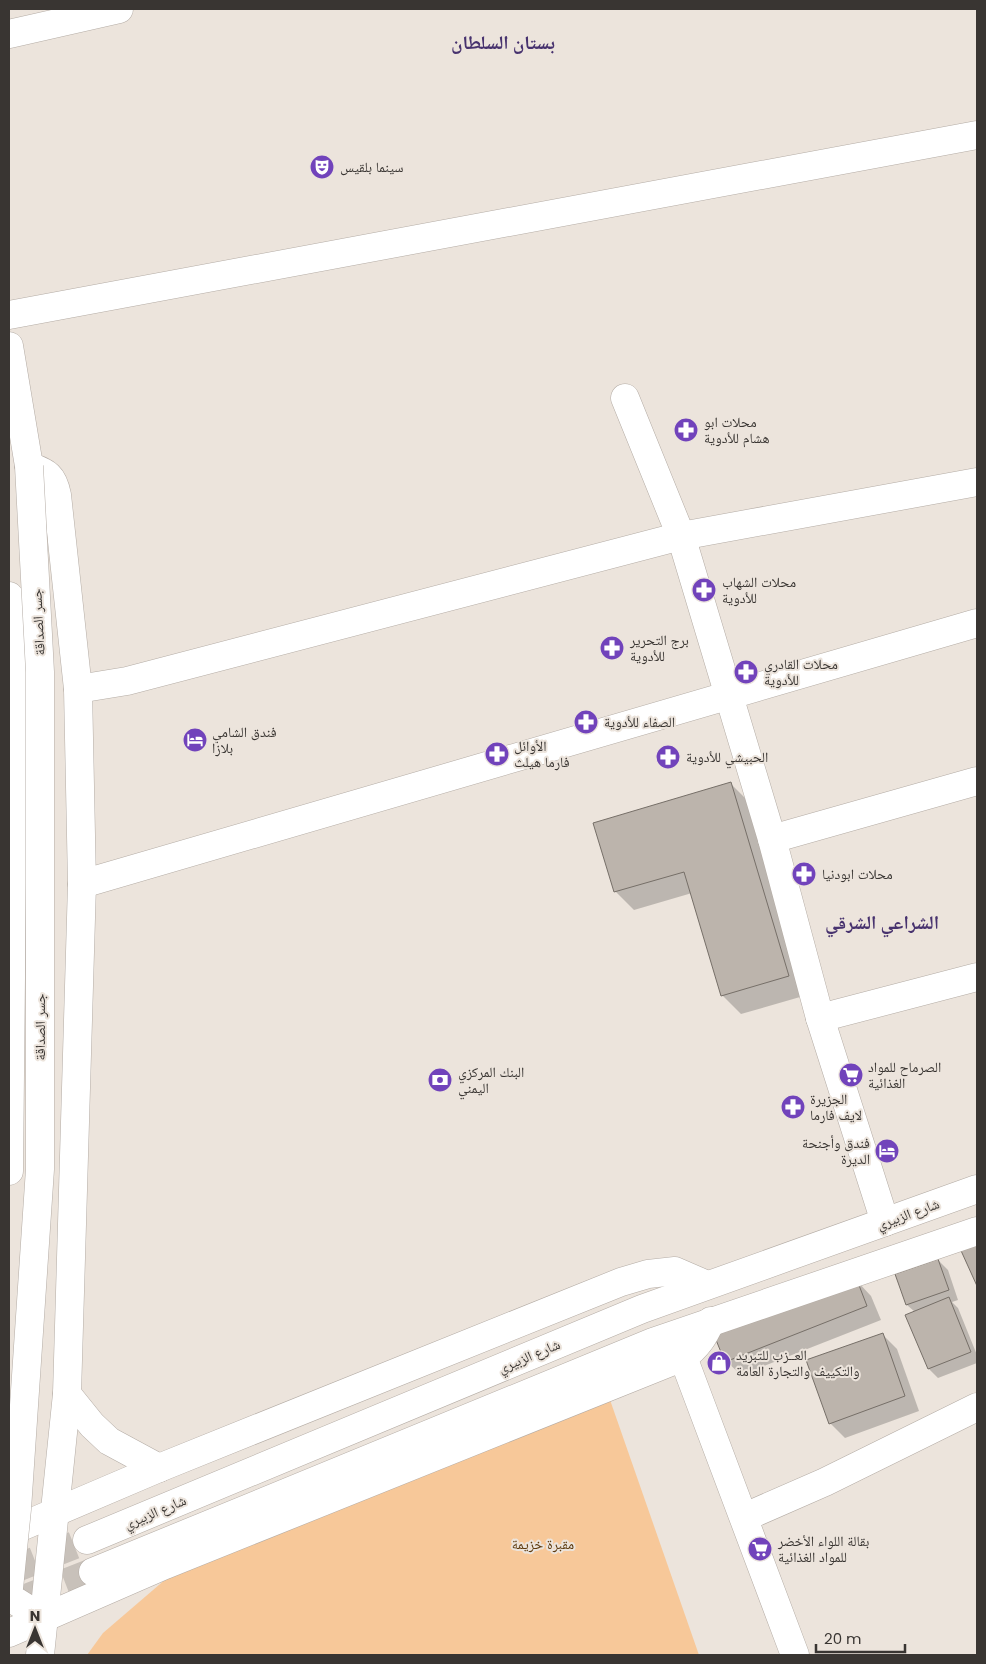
<svg xmlns="http://www.w3.org/2000/svg" width="986" height="1664" viewBox="0 0 986 1664" font-family="Poppins,'Noto Naskh Arabic',sans-serif">
  <style>
    .green { fill: #f7c899 }
    .shadow { fill: #0003 }
    .building { fill: #bcb4ac; stroke: #766f68 }
    .lines { fill: none; stroke-linecap: round; stroke-linejoin: round }
    .primary-tunnel { stroke: #c8c1ba; stroke-width: 28; stroke-dasharray: 28 14; stroke-linecap: butt }
    .street-casing { stroke: #b4aca5; stroke-width: 29 }
    .secondary-casing { stroke: #b4aca5; stroke-width: 29 }
    .primary-casing { stroke: #b4aca5; stroke-width: 29 }
    .street { stroke: #fff; stroke-width: 28 }
    .secondary { stroke: #fff; stroke-width: 28 }
    .primary { stroke: #fff; stroke-width: 28 }
    .primary-bridge-casing { stroke: #b4aca5; stroke-width: 29; stroke-linecap: butt }
    .primary-bridge { stroke: #fff; stroke-width: 28 }
    .labels { text-anchor: middle; stroke-width: 4; stroke-linejoin: round; paint-order: stroke }
    .poi-label { font-size: 14px; fill: #393532; stroke: #ece4dc; text-anchor: start }
    .street-label { font-size: 14px; fill: #393532; stroke: #ece4dc }
    .park-label { font-size: 14px; fill: #5d3a0e; stroke: #ece4dc }
    .district-label { font-size: 19px; font-weight: bold; fill: #47326e; stroke: #ece4dc }
  </style>
  <rect width="100%" height="100%" fill="#ece4dc"/>
  <polygon class="green" points="609,1397 699,1655 87,1655 103,1633 174,1572"/>
  <g class="shadow">
    <polygon points="731,784 749,802 807,995 741,1014 722,995 692,893 634,910 615,891"/>
    <polygon points="938,1260 948,1270 958,1300 952,1302 958,1308 977,1355 977,1363 938,1378 929,1369 907,1315 915,1312 907,1305 897,1275"/>
    <polygon points="857,1281 871,1296 881,1320 741,1375 726,1361"/>
    <polygon points="882,1334 897,1349 919,1411 845,1438 830,1423"/>
  </g>
  <g class="building">
    <polygon points="731,782 789,976 721,996 684,872 614,892 593,823"/>
    <polygon points="977,1235 977,1286 958,1244"/>
    <polygon points="938,1259 949,1290 906,1305 895,1274"/>
    <polygon points="857,1280 867,1306 725,1362 714,1335"/>
    <polygon points="949,1297 971,1352 928,1369 905,1315"/>
    <polygon points="883,1333 905,1396 829,1424 806,1360"/>
  </g>
  <g class="lines">
    <g class="primary-tunnel">
      <polyline points="9,1571 87,1540"/>
      <polyline points="26,1598 93,1572"/>
    </g>
    <defs>
      <g id="street">
        <polyline points="9,34 119,9"/>
        <polyline points="9,315 977,135"/>
        <polyline points="625,398 681,536 772,839 820,1018 885,1222"/>
        <polyline points="78,689 127,681 681,536 977,482"/>
        <polyline points="772,839 977,781"/>
        <polyline points="82,884 977,623"/>
        <polyline points="820,1018 977,977"/>
        <polyline points="683,1357 795,1655"/>
        <polyline points="745,1517 825,1482 977,1407"/>
      </g>
      <g id="secondary">
        <path d="M29,466C47,473 53,475 57,495L78,689L82,884L67,1394L40,1655"/>
        <polyline points="67,1394 92,1425 109,1441 159,1468"/>
        <polyline points="9,1532 159,1468 621,1282 648,1274 675,1271 705,1284"/>
        <polyline points="9,1597 44,1619"/>
        <path d="M9,1633L165,1565L683,1357C698,1347 704,1336 711,1321"/>
      </g>
      <g id="primary">
        <polyline points="9,346 29,466"/>
        <polyline points="9,596 14,690 9,1171"/>
        <polyline points="87,1540 642,1309 977,1189"/>
        <polyline points="93,1572 653,1342 977,1231"/>
      </g>
    </defs>
    <use href="#street" class="street-casing"/>
    <use href="#secondary" class="secondary-casing"/>
    <use href="#primary" class="primary-casing"/>
    <use href="#street" class="street"/>
    <use href="#secondary" class="secondary"/>
    <use href="#primary" class="primary"/>
    <defs>
      <polyline id="primary-bridge" points="9,1588 17,1509 40,1169 40,672 29,466"/>
    </defs>
    <use href="#primary-bridge" class="primary-bridge-casing"/>
    <use href="#primary-bridge" class="primary-bridge"/>
  </g>
  <defs>
    <symbol id="theatre-disc" viewBox="-11 -11 22 22"><circle r="9.5" fill="#7143bb" stroke="#ece4dc"/><path d="M-5-5.5Q0-4 5-5.5V0Q5 5 0 6Q-5 5-5 0ZM-3.3-2.5H-1v1.5H-3.3ZM1-2.5H3.3v1.5H1ZM-2.8 1Q0 5.5 2.8 1Z" fill="#fff"/></symbol>
    <symbol id="pharmacy-disc" viewBox="-11 -11 22 22"><circle r="9.5" fill="#7143bb" stroke="#ece4dc"/><path d="M-2-6h4v4h4v4h-4v4h-4v-4h-4v-4h4Z" fill="#fff"/></symbol>
    <symbol id="hotel-disc" viewBox="-11 -11 22 22"><circle r="9.5" fill="#7143bb" stroke="#ece4dc"/><path d="M-6-4.5h1.5V1H6V5H4.5V3h-9V5H-6ZM-4 0a1.8 1.8 0 1 1 3.6 0ZM.5 0V-2.5h3Q6-2.5 6 0Z" fill="#fff"/></symbol>
    <symbol id="supermarket-disc" viewBox="-11 -11 22 22"><circle r="9.5" fill="#7143bb" stroke="#ece4dc"/><path d="M-6-5.5h2.5l.6 2H6L4.5 2H-2.5L-4.4-4H-6ZM-1.5 3.2a1.3 1.3 0 1 0 .1 0ZM3 3.2a1.3 1.3 0 1 0 .1 0Z" fill="#fff"/></symbol>
    <symbol id="bank-disc" viewBox="-11 -11 22 22"><circle r="9.5" fill="#7143bb" stroke="#ece4dc"/><path d="M-6-4H6V4H-6ZM0-2.3a2.3 2.3 0 1 0 0 4.6a2.3 2.3 0 1 0 0-4.6Z" fill="#fff"/></symbol>
    <symbol id="shop-disc" viewBox="-11 -11 22 22"><circle r="9.5" fill="#7143bb" stroke="#ece4dc"/><path d="M-5-2.5h2.3a2.7 3.5 0 0 1 5.4 0H5L5.5 6h-11ZM-1.5-2.5h3a1.5 2.3 0 0 0-3 0Z" fill="#fff"/></symbol>
  </defs>
  <g fill-rule="evenodd">
    <use href="#theatre-disc" x="308" y="153" width="28" height="28"/>
    <use href="#pharmacy-disc" x="672" y="416" width="28" height="28"/>
    <use href="#pharmacy-disc" x="690" y="576" width="28" height="28"/>
    <use href="#pharmacy-disc" x="598" y="634" width="28" height="28"/>
    <use href="#pharmacy-disc" x="732" y="658" width="28" height="28"/>
    <use href="#pharmacy-disc" x="572" y="708" width="28" height="28"/>
    <use href="#hotel-disc" x="181" y="726" width="28" height="28"/>
    <use href="#pharmacy-disc" x="483" y="740" width="28" height="28"/>
    <use href="#pharmacy-disc" x="654" y="743" width="28" height="28"/>
    <use href="#pharmacy-disc" x="790" y="860" width="28" height="28"/>
    <use href="#supermarket-disc" x="837" y="1061" width="28" height="28"/>
    <use href="#bank-disc" x="426" y="1066" width="28" height="28"/>
    <use href="#pharmacy-disc" x="779" y="1093" width="28" height="28"/>
    <use href="#hotel-disc" x="873" y="1137" width="28" height="28"/>
    <use href="#shop-disc" x="705" y="1349" width="28" height="28"/>
    <use href="#supermarket-disc" x="746" y="1535" width="28" height="28"/>
  </g>
  <g class="labels">
    <g class="poi-label">
      <text x="340" y="172">سينما بلقيس</text>
      <text x="704" y="427">محلات ابو<tspan x="704" dy="16">هشام للأدوية</tspan></text>
      <text x="722" y="587">محلات الشهاب<tspan x="722" dy="16">للأدوية</tspan></text>
      <text x="630" y="645">برج التحرير<tspan x="630" dy="16">للأدوية</tspan></text>
      <text x="764" y="669">محلات القادري<tspan x="764" dy="16">للأدوية</tspan></text>
      <text x="604" y="727">الصفاء للأدوية</text>
      <text x="212" y="737">فندق الشامي<tspan x="212" dy="16">بلازا</tspan></text>
      <text x="514" y="751">الأوائل<tspan x="514" dy="16">فارما هيلث</tspan></text>
      <text x="686" y="762">الحبيشي للأدوية</text>
      <text x="822" y="879">محلات ابودنيا</text>
      <text x="868" y="1072">الصرماح للمواد<tspan x="868" dy="16">الغذائية</tspan></text>
      <text x="458" y="1077">البنك المركزي<tspan x="458" dy="16">اليمني</tspan></text>
      <text x="810" y="1104">الجزيرة<tspan x="810" dy="16">لايف فارما</tspan></text>
      <text x="870" y="1148" text-anchor="end">فندق وأجنحة<tspan x="870" dy="16">الديرة</tspan></text>
      <text x="736" y="1360">العــزب للتبريد<tspan x="736" dy="16">والتكييف والتجارة العامة</tspan></text>
      <text x="778" y="1546">بقالة اللواء الأخضر<tspan x="778" dy="16">للمواد الغذائية</tspan></text>
    </g>
    <g class="street-label">
      <text transform="translate(38 622) rotate(-93)" y="5">جسر الصداقة</text>
      <text transform="translate(40 1027) rotate(-90)" y="5">جسر الصداقة</text>
      <text transform="translate(908 1214) rotate(-20)" y="5">شارع الزبيري</text>
      <text transform="translate(529 1356) rotate(-23)" y="5">شارع الزبيري</text>
      <text transform="translate(155 1512) rotate(-23)" y="5">شارع الزبيري</text>
    </g>
    <g class="park-label">
      <text x="543" y="1549">مقبرة خزيمة</text>
    </g>
    <g class="district-label">
      <text x="503" y="49">بستان السلطان</text>
      <text x="882" y="929">الشراعي الشرقي</text>
    </g>
  </g>
  <rect width="986" height="1664" fill="none" stroke="#393532" stroke-width="20"/>
  <g transform="translate(35 1629)" stroke="#ece4dc" stroke-width="4" paint-order="stroke">
  <path d="M0-4L9 19L0 12L-9 19Z" fill="#393532"/>
  <text y="-8" font-size="14" font-weight="bold" text-anchor="middle" fill="#393532">N</text>
  </g>
  <path d="M816 1644v8h89v-8" fill="none" stroke="#393532" stroke-width="2.5"/>
  <text x="824" y="1644" font-size="15" fill="#393532" stroke="#ece4dc" stroke-width="4" paint-order="stroke">20 m</text>
</svg>
